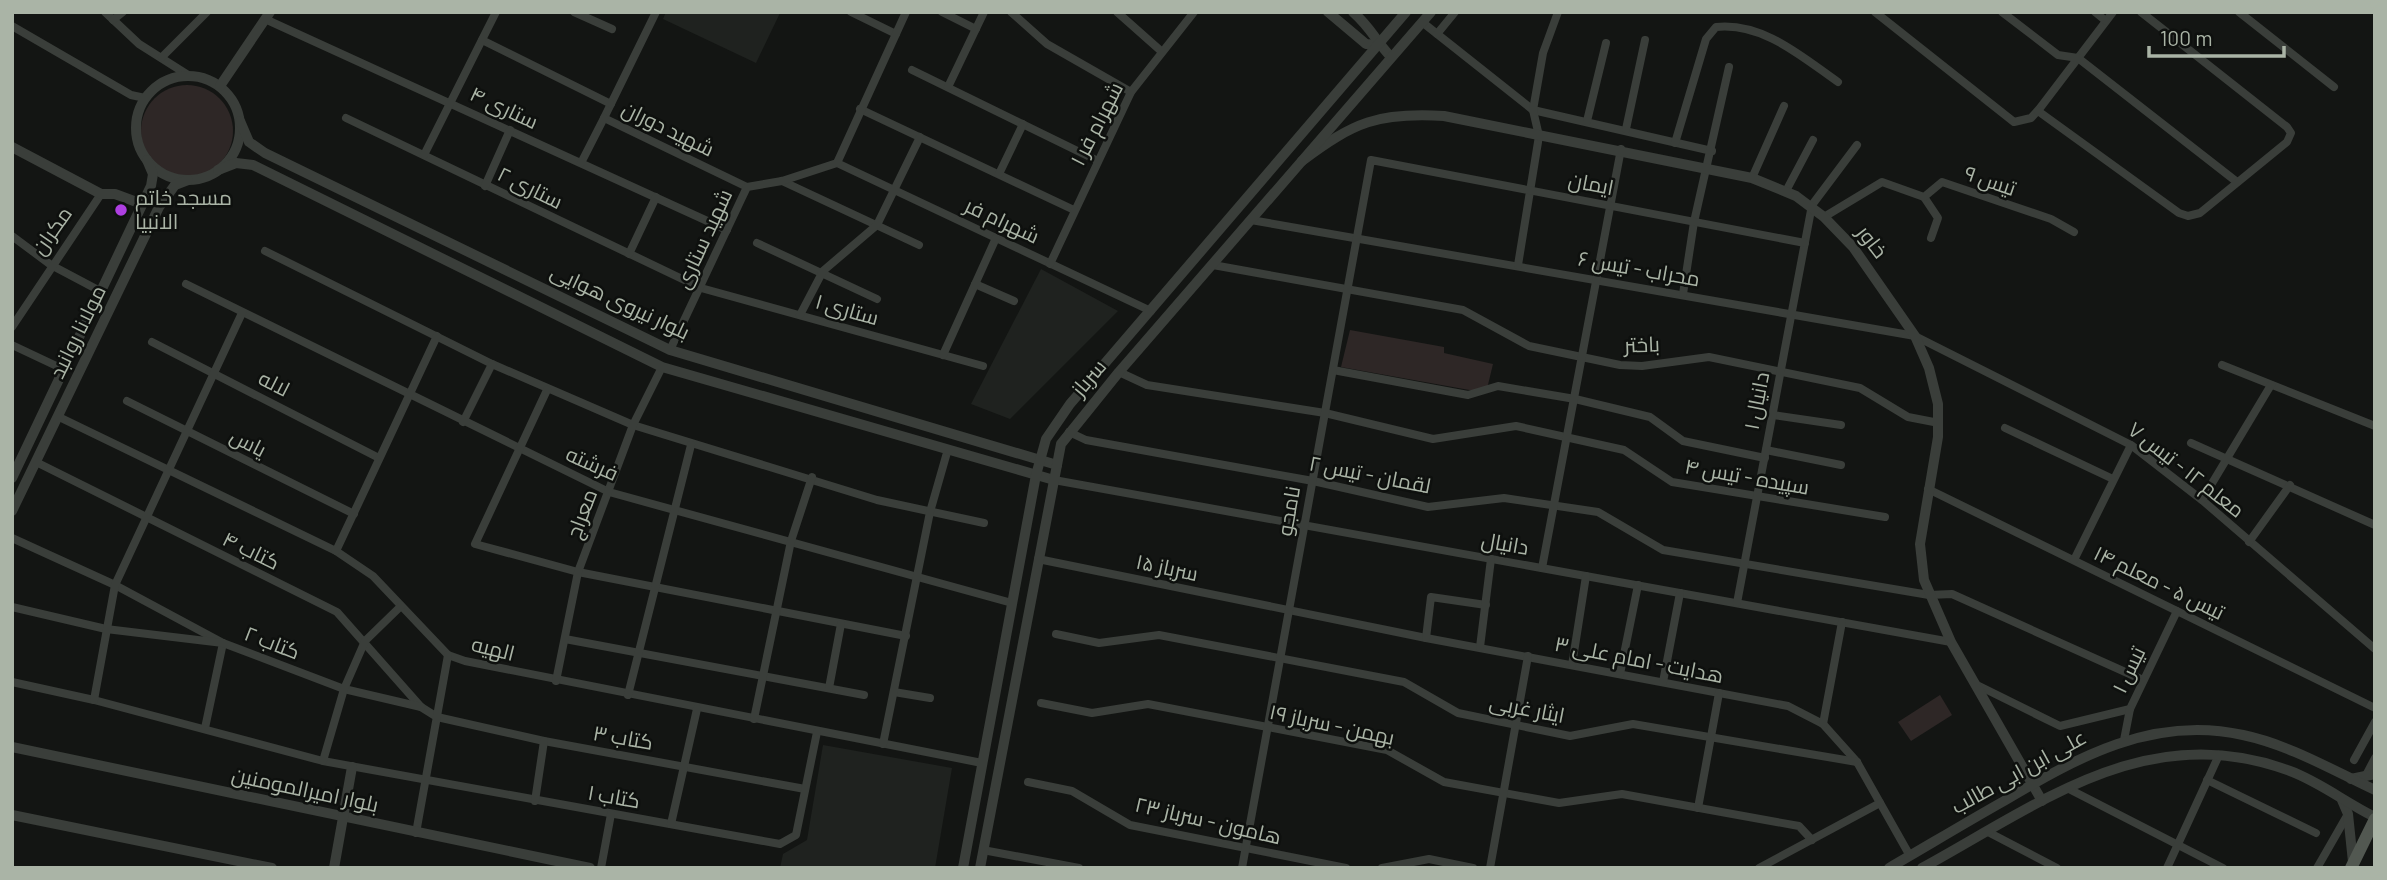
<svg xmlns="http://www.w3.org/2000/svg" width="2387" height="880" viewBox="0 0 2387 880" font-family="Barlow,Cairo,sans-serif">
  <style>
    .built { fill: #1f221f }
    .green { fill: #2e2726 }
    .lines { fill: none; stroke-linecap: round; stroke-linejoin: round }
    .minor { stroke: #3a3e3a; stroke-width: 8 }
    .tertiary { stroke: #3a3e3a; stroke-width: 10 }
    .primary { stroke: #525851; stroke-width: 12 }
    .poi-dot { fill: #ae3fe1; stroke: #0e100e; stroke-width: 2.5 }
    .labels { text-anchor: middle; stroke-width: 5; stroke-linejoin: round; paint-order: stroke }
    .street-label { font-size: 21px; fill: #aab4a6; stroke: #0e100e }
    .poi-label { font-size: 21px; fill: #aab4a6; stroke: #0e100e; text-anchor: start }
  </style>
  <rect width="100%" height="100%" fill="#131513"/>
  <g class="built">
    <polygon points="666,12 779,12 780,13 756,63 663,19"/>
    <polygon points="1041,269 1118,311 1010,419 971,404"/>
    <polygon points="823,745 952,768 935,868 780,868 783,854 807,840"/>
  </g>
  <g class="green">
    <circle cx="187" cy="131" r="46"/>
    <polygon points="1350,330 1444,347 1444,353 1493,364 1486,393 1341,367"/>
    <polygon points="1940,695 1952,715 1911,741 1898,722"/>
  </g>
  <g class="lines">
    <g class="minor">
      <polyline points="105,12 139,44 188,75"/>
      <polyline points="574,12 612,29"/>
      <polyline points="656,12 604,118 747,187"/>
      <polyline points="851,12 896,34"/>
      <polyline points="942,12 976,29"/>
      <polyline points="1011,12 1047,44 1131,92"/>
      <polyline points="1117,12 1161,51"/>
      <polyline points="1875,12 2014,122 2031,118 2040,108 2113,12"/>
      <polyline points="2002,12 2058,55 2078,58 2237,182"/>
      <polyline points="2095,12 2106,21"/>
      <polyline points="2239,12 2334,87"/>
      <polyline points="265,19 727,230"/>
      <polyline points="113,20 123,12"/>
      <polyline points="1422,22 1533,110 1712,151"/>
      <polyline points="12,26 131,95 145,98"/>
      <polyline points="1437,34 1455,12"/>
      <polyline points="482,40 611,104"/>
      <polyline points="162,57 207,12"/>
      <polyline points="912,70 1096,160"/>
      <polyline points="948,87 984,12"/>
      <polyline points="860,109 1074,210"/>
      <polyline points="2038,111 2179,213 2188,216 2200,213 2287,142 2291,133 2287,127 2141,12"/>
      <polyline points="346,118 701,288 983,366"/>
      <polyline points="1587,121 1606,43"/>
      <polyline points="1626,129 1645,40"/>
      <path d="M1675,143L1706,39L1716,27C1763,22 1802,57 1838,82"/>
      <polyline points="424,155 496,12"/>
      <polyline points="581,163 604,118"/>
      <polyline points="837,163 1151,311"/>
      <polyline points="999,174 1023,124"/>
      <polyline points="1752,178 1784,106"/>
      <polyline points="782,181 919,245"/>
      <polyline points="485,186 510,130"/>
      <polyline points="1786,191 1813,140"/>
      <polyline points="1924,197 1938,218 1931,238"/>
      <polyline points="1824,217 1882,182 1924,197 1942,182 2051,219 2074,232"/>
      <polyline points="1251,220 1915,336 2131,445 2202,500 2375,649"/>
      <polyline points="12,236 51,265 102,292"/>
      <polyline points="757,243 877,299"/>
      <polyline points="265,251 492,364 633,425 877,500 984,523"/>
      <polyline points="629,254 656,197"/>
      <polyline points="1050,264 1131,92 1194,12"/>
      <polyline points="1213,265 1463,310 1529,346 1620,365 1642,366 1709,357 1860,388 1908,417 1939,423"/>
      <polyline points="1518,265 1539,136 1533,110 1543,53 1558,12"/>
      <polyline points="186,284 609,492 1012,603"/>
      <polyline points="975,284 1014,301"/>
      <polyline points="1683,294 1694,222 1729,67"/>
      <polyline points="800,315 823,271 877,225 920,137"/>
      <polyline points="12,327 101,194"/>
      <polyline points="152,342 379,458"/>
      <polyline points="12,345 65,370"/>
      <polyline points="670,350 747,187 782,181 837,163 906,12"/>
      <polyline points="943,355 996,238"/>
      <polyline points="2222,365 2375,426"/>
      <polyline points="1333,370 1468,395 1498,386 1575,399 1650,417 1683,441 1765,458"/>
      <polyline points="1119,372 1147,385 1325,413 1433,439 1516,426 1624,450 1672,482 1885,517"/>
      <polyline points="547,390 475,544 578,572 906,636"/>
      <polyline points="127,401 354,514"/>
      <polyline points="1773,415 1841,425"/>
      <polyline points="59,417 336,551 373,576 448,655 465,661 982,763"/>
      <polyline points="463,422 492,364"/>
      <polyline points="2005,428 2113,479"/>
      <polyline points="1069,432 1086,440 1313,481 1428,507 1504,498 1598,512 1663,550 1929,595 1952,594 2143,680"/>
      <polyline points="2191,443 2375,525"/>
      <polyline points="1766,450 1841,465"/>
      <polyline points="36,462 337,612 421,707 437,717 544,741 805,789"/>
      <polyline points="1054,480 1951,642"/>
      <polyline points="1928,489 2375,708"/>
      <polyline points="2202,500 2271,385"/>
      <polyline points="12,538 115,585 223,643 205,728"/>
      <polyline points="2249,542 2290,485"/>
      <polyline points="336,551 437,336"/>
      <polyline points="1038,559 1426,638 1788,706 1823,724 1857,762 1910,856"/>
      <polyline points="2074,560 2131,445"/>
      <polyline points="1542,568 1621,149"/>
      <polyline points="1737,603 1812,205 1857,145"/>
      <polyline points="12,607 106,629 223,643 344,689 421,707"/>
      <polyline points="1056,634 1099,643 1159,635 1404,682 1458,713 1570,736 1633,724 1857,762"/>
      <polyline points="1426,638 1431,597 1486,605"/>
      <polyline points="565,639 864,695"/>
      <polyline points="1480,647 1491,559"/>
      <polyline points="1572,665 1586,576"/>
      <polyline points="1620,674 1638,585"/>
      <polyline points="556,681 578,572 633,425 662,367"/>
      <polyline points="12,682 94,700 323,761 780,844 796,835 817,732"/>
      <polyline points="1663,682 1680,593"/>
      <polyline points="1977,685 2060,726 2130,709 2177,611"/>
      <polyline points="829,688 841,624"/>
      <polyline points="894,692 930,698"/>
      <polyline points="628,695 691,445"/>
      <polyline points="94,700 115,585 242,313"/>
      <polyline points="1041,703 1092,713 1148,704 1387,750 1444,782 1559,803 1622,794 1799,826 1812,840"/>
      <polyline points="754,719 791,541 812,477"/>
      <polyline points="1823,724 1842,622"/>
      <polyline points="2124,740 2130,709"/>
      <polyline points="883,744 930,512 948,449"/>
      <polyline points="2354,760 2375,722"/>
      <polyline points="323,761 344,689 365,641 401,606"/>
      <polyline points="2365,777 2375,758"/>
      <polyline points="2207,780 2316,833"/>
      <polyline points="1028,782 1072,791 1130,825 1346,868"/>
      <polyline points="2067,788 2223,868"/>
      <polyline points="535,801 544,741"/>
      <polyline points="1698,808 1719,693"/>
      <polyline points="671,824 697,709"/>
      <polyline points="1988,832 2057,868"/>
      <polyline points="416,833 448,655"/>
      <polyline points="983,850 1079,868"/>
      <polyline points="601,868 611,814"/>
      <polyline points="1242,868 1371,160 1805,243"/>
      <polyline points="1382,868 1429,859 1473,868"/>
      <polyline points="1490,868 1528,656"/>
      <polyline points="1759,868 1880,803"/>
      <polyline points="2167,868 2219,755"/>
      <polyline points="2317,868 2348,814"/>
    </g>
    <g class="tertiary">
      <polyline points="1328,12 1366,44 1379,45"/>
      <path d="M1353,12C1372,29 1375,40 1391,57"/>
      <circle cx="188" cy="128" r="52"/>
      <polyline points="220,86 270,12"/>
      <polyline points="240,121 249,142 265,153 670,350 1057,465"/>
      <polyline points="12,147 101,194 115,194 142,204"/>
      <path d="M1302,161C1354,122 1378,112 1444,116L1752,178L1796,196L1824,217L1853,247L1915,336L1929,368L1938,404V437L1920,544L1924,580L1951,642L2042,801"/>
      <polyline points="218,170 236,163 253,165 662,367 1054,480"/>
      <polyline points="12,478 151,186 153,174 147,160"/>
      <polyline points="12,511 159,207 175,185 188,180"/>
      <polyline points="12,747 590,868"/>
      <polyline points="2351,779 2375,774"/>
      <polyline points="2342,800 2348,814 2353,862"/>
      <polyline points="12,815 272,868"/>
      <polyline points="334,868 352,767"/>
      <polyline points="963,868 1036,475 1046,439 1070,404 1406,12"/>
      <polyline points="980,868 1061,444 1119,372 1431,12"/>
      <path d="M1889,868C1927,846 1965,823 2004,801C2078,757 2153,715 2243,735C2290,745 2332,770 2375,790"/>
      <path d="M1922,868C2041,803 2148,718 2290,771C2320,782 2346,803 2375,817"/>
    </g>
    <polyline class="primary" points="2351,868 2375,819"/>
  </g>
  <circle class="poi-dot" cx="121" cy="210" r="7"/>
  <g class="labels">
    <g class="street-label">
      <text transform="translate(504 108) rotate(25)" y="7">ستاری ۴</text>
      <text transform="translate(1097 124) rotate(-63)" y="7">شهرام فر ۱</text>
      <text transform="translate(668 129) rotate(26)" y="7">شهید دوران</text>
      <text transform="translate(1990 181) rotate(19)" y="7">تیس ۹</text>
      <text transform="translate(1591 184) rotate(11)" y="7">ایمان</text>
      <text transform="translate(530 188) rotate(26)" y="7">ستاری ۲</text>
      <text transform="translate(1002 221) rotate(25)" y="7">شهرام فر</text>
      <text transform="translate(52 231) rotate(-55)" y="7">مکران</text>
      <text transform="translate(704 239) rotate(-65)" y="7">شهید ستاری</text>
      <text transform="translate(1872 242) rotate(52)" y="7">خاور</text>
      <text transform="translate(1639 269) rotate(10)" y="7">محراب - تیس ۶</text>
      <text transform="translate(620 302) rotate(25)" y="7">بلوار نیروی هوایی</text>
      <text transform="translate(847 310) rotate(16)" y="7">ستاری ۱</text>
      <text transform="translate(78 332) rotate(-64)" y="7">مولانا روانبد</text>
      <text transform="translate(1642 345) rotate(-2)" y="7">باختر</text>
      <text transform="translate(1089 378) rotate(-50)" y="7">سرباز</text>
      <text transform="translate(274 384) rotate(27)" y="7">لاله</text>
      <text transform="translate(1757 401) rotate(-79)" y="7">دانیال ۱</text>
      <text transform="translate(248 443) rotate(27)" y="7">یاس</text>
      <text transform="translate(592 464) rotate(24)" y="7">فرشته</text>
      <text transform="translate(2186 470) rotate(38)" y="7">معلم ۱۲ - تیس ۷</text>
      <text transform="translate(1370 475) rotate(11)" y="7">لقمان - تیس ۲</text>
      <text transform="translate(1747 477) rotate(10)" y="7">سپیده - تیس ۴</text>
      <text transform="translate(1289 511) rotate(-80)" y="7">نامجو</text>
      <text transform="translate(582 514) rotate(-69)" y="7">معراج</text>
      <text transform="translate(1505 544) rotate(10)" y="7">دانیال</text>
      <text transform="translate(251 551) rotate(26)" y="7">کتاب ۴</text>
      <text transform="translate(1167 568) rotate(12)" y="7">سرباز ۱۵</text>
      <text transform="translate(2159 583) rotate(26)" y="7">تیس ۵ - معلم ۱۴</text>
      <text transform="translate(272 643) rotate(21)" y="7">کتاب ۲</text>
      <text transform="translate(493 649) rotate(14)" y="7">الهیه</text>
      <text transform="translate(1639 660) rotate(11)" y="7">هدایت - امام علی ۳</text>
      <text transform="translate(2129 670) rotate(-64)" y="7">تیس ۱</text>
      <text transform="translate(1527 709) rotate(11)" y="7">ایثار غربی</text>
      <text transform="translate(1332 725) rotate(12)" y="7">بهمن - سرباز ۱۹</text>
      <text transform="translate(623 738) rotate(10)" y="7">کتاب ۳</text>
      <text transform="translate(2019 772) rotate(-29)" y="7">علی ابن ابی طالب</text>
      <text transform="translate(305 790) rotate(12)" y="7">بلوار امیرالمومنین</text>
      <text transform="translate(614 797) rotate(10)" y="7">کتاب ۱</text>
      <text transform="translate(1208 821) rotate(13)" y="7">هامون - سرباز ۲۳</text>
    </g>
    <g class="poi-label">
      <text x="135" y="205">مسجد خاتم<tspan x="135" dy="24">الانبیا</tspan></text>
    </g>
  </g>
  <rect width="2387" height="880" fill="none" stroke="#aab4a6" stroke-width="28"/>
  <path d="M2149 46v10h135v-10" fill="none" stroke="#aab4a6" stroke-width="3.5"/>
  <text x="2160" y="46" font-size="21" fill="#aab4a6" stroke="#0e100e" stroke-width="5" paint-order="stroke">100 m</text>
</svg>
